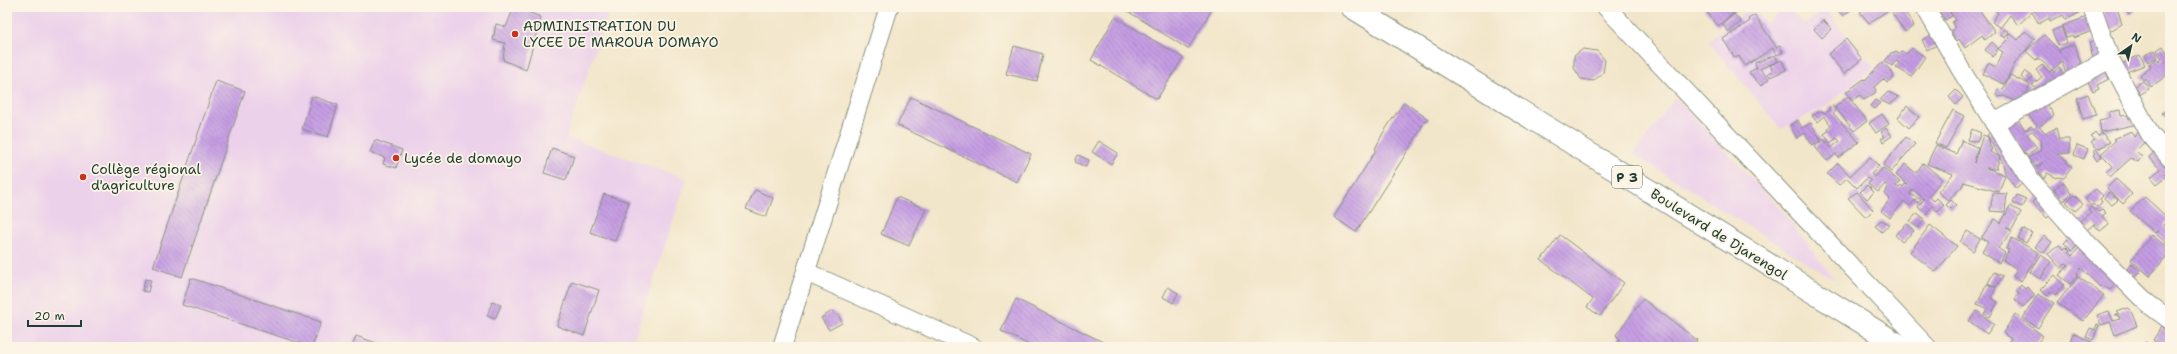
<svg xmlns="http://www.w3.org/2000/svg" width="2177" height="354" viewBox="0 0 2177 354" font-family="'Shantell Sans',sans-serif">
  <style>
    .built { fill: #ecd1ea }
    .building { fill: url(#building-back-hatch) }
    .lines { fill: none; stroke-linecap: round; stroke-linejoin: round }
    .minor-casing { stroke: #88927f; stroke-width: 20 }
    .major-casing { stroke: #88927f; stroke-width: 24 }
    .minor { stroke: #fff; stroke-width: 18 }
    .major { stroke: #fff; stroke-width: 22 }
    .poi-dot { fill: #c8321e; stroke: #fcf5e5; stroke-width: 1.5 }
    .labels { text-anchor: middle; stroke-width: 3.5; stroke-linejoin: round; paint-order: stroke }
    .shield { fill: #fcf5e5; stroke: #617469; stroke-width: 1 }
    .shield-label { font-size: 13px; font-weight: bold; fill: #1f3d34 }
    .poi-label { font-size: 14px; fill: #1f3d34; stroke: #fcf5e5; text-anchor: start }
    .street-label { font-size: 14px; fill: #1f3d34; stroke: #fcf5e5 }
  </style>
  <defs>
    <pattern id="building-back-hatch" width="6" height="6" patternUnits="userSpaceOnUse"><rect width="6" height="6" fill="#c49be3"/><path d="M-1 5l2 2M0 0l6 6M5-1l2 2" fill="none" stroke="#9f80b9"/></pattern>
  </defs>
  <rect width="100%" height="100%" fill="#fcf5e5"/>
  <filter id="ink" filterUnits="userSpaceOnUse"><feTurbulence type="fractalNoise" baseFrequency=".025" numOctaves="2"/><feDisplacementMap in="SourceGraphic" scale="8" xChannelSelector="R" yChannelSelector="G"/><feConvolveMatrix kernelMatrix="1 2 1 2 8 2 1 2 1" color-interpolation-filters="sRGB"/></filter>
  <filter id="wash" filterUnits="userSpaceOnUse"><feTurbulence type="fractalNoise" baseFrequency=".012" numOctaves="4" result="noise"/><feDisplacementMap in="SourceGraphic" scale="16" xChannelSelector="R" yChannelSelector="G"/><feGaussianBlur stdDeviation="0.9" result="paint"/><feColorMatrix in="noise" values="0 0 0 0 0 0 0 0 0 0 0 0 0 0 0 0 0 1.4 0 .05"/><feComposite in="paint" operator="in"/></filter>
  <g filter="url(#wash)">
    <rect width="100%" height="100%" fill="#f2e6ca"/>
    <g class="built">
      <polygon points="7,7 610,7 566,137 687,179 631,347 7,347"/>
      <polygon points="1752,7 1767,24 1786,7 1806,24 1824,9 1874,67 1824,107 1781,129 1708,41"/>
      <polygon points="1675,97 1784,213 1835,280 1634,155"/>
    </g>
    <g id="blocks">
      <g class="building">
        <polygon points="514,7 541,17 526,70 503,60 505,43 493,40 496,24 506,27"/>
        <polygon points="1121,7 1212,7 1213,8 1188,49"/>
        <polygon points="1703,7 1736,7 1738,9 1718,26"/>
        <polygon points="1835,7 1851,7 1852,9 1843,16"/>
        <polygon points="1868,7 1902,7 1914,26 1905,32 1892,13 1895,11 1893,7 1869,23 1860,12"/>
        <polygon points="1937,7 1946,7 1952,16 1945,20"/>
        <polygon points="1954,7 1975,7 1973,9 1974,11 1978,8 1995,32 1985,40 1982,35 1965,48 1959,39 1956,42 1951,31 1955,29 1952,22 1956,20 1949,10"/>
        <polygon points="1993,7 2032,7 2034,11 2040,7 2082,7 2084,10 2066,20 2063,15 2050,22 2049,18 2039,24 2032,12 2018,25 2010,15 2000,28 1992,22 1998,13"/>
        <polygon points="2108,7 2117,7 2122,24 2110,31 2102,9"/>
        <polygon points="2136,7 2138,10 2129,15 2125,8"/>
        <polygon points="1734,14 1741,22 1729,32 1722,24"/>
        <polygon points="1755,15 1776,47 1780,45 1783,52 1777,55 1773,48 1745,66 1739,56 1735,58 1723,39 1750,21 1748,19"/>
        <polygon points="1115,17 1183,58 1157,99 1091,60"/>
        <polygon points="2087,17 2092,31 2074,38 2073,36 2066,38 2062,26"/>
        <polygon points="1823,20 1832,29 1822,38 1814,29"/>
        <polygon points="2061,27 2067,43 2058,45 2052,31"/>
        <polygon points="2004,29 2009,32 2005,38 2000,35"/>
        <polygon points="2025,31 2035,39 2016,62 2004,84 1983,74 1988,63 1996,67 2003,52 1998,49 2010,37 2008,35 2010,33 2018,40"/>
        <polygon points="1937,32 1943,42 1927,50 1922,40"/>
        <polygon points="2044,35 2058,49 2060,53 2059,50 2075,44 2082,68 2066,74 2062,62 2052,70 2038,58 2036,60 2026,51"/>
        <polygon points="1846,39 1862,59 1844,74 1828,54"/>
        <polygon points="2100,40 2103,60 2094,63 2089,42"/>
        <polygon points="1992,42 1998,48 1993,57 1985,50"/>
        <polygon points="1014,46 1043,54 1037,81 1006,74"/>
        <polygon points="2163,46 2170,57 2170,73 2151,87 2145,78 2143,80 2140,76 2151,67 2149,64 2157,59 2159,62 2162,59 2157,50"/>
        <polygon points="1912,48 1925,57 1911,77 1896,67 1899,63 1896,61 1892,66 1885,61 1892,52 1894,53 1895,51 1899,54 1902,51 1906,54"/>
        <polygon points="1583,49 1597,51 1605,60 1603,73 1593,81 1581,79 1574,68 1574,56"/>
        <polygon points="2155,50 2158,57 2148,62 2145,55"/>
        <polygon points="1775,55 1778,61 1760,69 1769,79 1761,86 1749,72 1757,68 1755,63"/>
        <polygon points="2140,55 2145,65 2124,73 2121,64"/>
        <polygon points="1782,60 1786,70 1770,77 1768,73 1773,71 1770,65"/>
        <polygon points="1883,62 1892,72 1894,78 1887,83 1883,79 1874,87 1876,90 1875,93 1864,100 1860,95 1853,100 1846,92 1864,79 1865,80"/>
        <polygon points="2042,65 2050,72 2051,70 2054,72 2059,67 2064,75 2040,92 2032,85 2042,77 2036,70"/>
        <polygon points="2104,68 2109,79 2097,85 2099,89 2093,92 2086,77"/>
        <polygon points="2025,71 2033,77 2028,83 2021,77"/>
        <polygon points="2010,75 2030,85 2022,104 2004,96 1998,97 1996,94 1998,89 2003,90"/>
        <polygon points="216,81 245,91 182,277 153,267"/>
        <polygon points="2143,81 2149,89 2138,96 2133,88"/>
        <polygon points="1956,90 1963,97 1956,105 1949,97"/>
        <polygon points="1888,92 1899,97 1890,105 1880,100"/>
        <polygon points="2088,94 2096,115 2083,119 2077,98"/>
        <polygon points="312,96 338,105 328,137 302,129"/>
        <polygon points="1848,96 1867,121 1854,131 1835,107"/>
        <polygon points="911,97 1031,154 1017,182 897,125"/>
        <polygon points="1875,100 1880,103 1874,109 1870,106"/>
        <polygon points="2044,100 2054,115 2039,127 2046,133 2056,128 2059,139 2069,139 2070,153 2057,154 2068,161 2066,162 2072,167 2064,178 2058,177 2057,178 2047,173 2044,179 2037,170 2043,162 2036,167 2028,158 2041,150 2040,139 2032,131 2027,134 2037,148 2026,155 2007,126 2017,118 2025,130 2031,126 2034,129 2037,126 2026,112"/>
        <polygon points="1404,102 1428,119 1426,122 1425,121 1414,141 1356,232 1334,217 1376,150 1375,149 1383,133"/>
        <polygon points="1832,105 1836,111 1833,113 1859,142 1838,158 1836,154 1827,161 1815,147 1824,139 1831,148 1840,141 1837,138 1830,143 1824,134 1830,130 1828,128 1831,125 1824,116 1817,122 1812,116 1821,111 1825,113 1830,110 1829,108"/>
        <polygon points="1907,106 1919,117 1909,128 1898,118"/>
        <polygon points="2170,107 2170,123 2162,113"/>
        <polygon points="1953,110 1964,116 1946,148 1935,143"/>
        <polygon points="2120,110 2121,116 2128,115 2129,119 2136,117 2138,124 2101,132 2099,120 2109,118 2109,112"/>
        <polygon points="1882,114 1889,124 1876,133 1869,123"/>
        <polygon points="1798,120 1802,128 1811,123 1821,141 1812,145 1805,133 1797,138 1790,125"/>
        <polygon points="1996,127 2026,180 2016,189 2005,173 2003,164 1987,135"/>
        <polygon points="1886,128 1892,136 1883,142 1881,139 1885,137 1881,132"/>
        <polygon points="1972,129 1981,133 1977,142 1968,140"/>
        <polygon points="2140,130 2148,138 2136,151 2142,157 2138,162 2131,158 2110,177 2106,172 2113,166 2101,154 2116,140 2114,139 2131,131 2134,137"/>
        <polygon points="2095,132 2098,136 2102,133 2110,142 2098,149 2091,142 2095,139 2091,136"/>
        <polygon points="1983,135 1988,137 1990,147 1992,148 1990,152 2000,157 1996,169 1986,168 2005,175 1999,192 1964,182 1961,188 1948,200 1938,192 1953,174 1927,164 1936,145 1956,154 1962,140 1978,148 1974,163"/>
        <polygon points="1906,137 1915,144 1891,172 1883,165"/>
        <polygon points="375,140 402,150 396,168 383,164 385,158 370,152"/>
        <polygon points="1099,141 1118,153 1111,164 1092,152"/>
        <polygon points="2077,145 2088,149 2084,159 2074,155"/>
        <polygon points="552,148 574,156 566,180 544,173"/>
        <polygon points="2096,149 2102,157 2097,161 2093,155 2095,153 2093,151"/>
        <polygon points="2158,149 2170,162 2170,169 2165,174 2167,176 2157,184 2151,177 2160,169 2149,157"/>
        <polygon points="1078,155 1089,160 1086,167 1075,162"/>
        <polygon points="1870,157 1879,166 1871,174 1875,177 1883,168 1900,182 1896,186 1899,188 1901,185 1903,187 1905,184 1908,185 1896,175 1905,164 1916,173 1923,163 1942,179 1929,196 1934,201 1937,198 1944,205 1938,212 1932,206 1926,214 1918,207 1924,199 1912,189 1910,194 1921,200 1918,203 1915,200 1910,206 1904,201 1890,218 1881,211 1890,199 1885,194 1888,187 1885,184 1878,192 1868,184 1871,181 1867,178 1857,188 1847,178 1839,185 1827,174 1838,163 1850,176"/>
        <polygon points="2116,179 2132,194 2123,204 2107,188"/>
        <polygon points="2063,182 2071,194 2064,201 2054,189"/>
        <polygon points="1867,185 1874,192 1867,199 1860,192"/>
        <polygon points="2096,189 2103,196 2100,199 2102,202 2097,207 2093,204 2091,206 2085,199"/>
        <polygon points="755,190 773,198 766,217 746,209"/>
        <polygon points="1857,192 1873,210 1866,217 1848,198"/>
        <polygon points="2109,192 2118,200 2112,205 2104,198"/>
        <polygon points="1993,193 2007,194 2005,212 1990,211"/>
        <polygon points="604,194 629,202 615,241 590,232"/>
        <polygon points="2040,194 2056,210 2047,218 2032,202"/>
        <polygon points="2017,195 2026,199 2022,207 2013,203"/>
        <polygon points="2074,195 2083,204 2075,211 2066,202"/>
        <polygon points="897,197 926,209 909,246 881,234"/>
        <polygon points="2145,197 2169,219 2163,225 2169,232 2170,247 2156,234 2158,230 2155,233 2130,211"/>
        <polygon points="1951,200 1956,205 1951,209 1946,205"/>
        <polygon points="2010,206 2021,212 2012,230 2006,227 2012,232 1998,248 2005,253 1999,263 1982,252 1988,242 1981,238 1995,219 2001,223"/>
        <polygon points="2091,207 2099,212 2102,209 2106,213 2102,216 2109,224 2100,231 2094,224 2087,230 2080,221 2091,212 2088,209"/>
        <polygon points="1917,213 1925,219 1918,228 1910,221"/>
        <polygon points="1881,220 1889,224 1882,232 1875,226"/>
        <polygon points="1908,224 1914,231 1902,242 1895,235 1904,227 1903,226"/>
        <polygon points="1930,225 1957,246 1936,272 1910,252"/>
        <polygon points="2023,229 2032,233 2026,243 2018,239"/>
        <polygon points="1967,231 1980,239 1973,251 1960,242"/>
        <polygon points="1560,235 1624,283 1600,316 1587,307 1593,299 1541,260"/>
        <polygon points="2152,235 2170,250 2170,252 2150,276 2131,260"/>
        <polygon points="2044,236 2052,242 2044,253 2035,247"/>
        <polygon points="2012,238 2039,253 2021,281 2013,276 2017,269 2003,260 2009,250 2006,249"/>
        <polygon points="2069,238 2077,246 2072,251 2064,243"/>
        <polygon points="2084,242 2120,280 2110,290 2102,285 2100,287 2081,268 2077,273 2079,274 2070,284 2059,275 2069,265 2066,263 2061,269 2048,254 2059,245 2064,249 2066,247 2070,251 2068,253 2072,256"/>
        <polygon points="2041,255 2051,262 2040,279 2030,272"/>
        <polygon points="2132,263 2141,271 2135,277 2127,269"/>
        <polygon points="1994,272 2003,276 1996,287 1988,283"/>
        <polygon points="2055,275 2064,285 2055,295 2051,291 2047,296 2040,290"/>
        <polygon points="2078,277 2104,295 2083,321 2057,303"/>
        <polygon points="191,278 321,322 312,347 182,305"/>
        <polygon points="145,279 151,280 148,292 142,291"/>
        <polygon points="572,281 599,290 584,336 557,326"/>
        <polygon points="1987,284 1996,288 1991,298 1998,302 1990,317 1984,314 1987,309 1977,304"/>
        <polygon points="2021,285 2025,289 2027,287 2035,295 2023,307 2015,299 2019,294 2016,291"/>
        <polygon points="1168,287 1178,293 1173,303 1163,297"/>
        <polygon points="2038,294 2054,303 2038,328 2023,318"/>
        <polygon points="1016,299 1113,347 1034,347 1001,331"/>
        <polygon points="1643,299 1697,340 1692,347 1617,347 1615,345 1620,339 1616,335"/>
        <polygon points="492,302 501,305 495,319 487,316"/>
        <polygon points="2128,308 2130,309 2137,326 2115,335 2110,322 2101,325 2097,315 2109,311 2113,321 2120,319 2119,316 2115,316 2119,314 2117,312"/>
        <polygon points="832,311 839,316 842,323 829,330 821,318"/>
        <polygon points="1977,311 1994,324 1987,334 1969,321"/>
        <polygon points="2015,314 2043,336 2034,347 2011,347 2007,344 2011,339 2003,333"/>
        <polygon points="2097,324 2099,325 2093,340 2086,337 2090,328 2095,330"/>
        <polygon points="2162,326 2170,333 2170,347 2143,347 2145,342 2153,346 2155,342 2153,340"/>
        <polygon points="2073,333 2093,343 2092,347 2068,347"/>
        <polygon points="356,336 388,347 352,347"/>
      </g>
    </g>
  </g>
  <g filter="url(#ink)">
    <use href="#blocks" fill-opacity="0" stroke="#88927f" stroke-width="1"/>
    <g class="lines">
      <defs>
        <g id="minor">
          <polyline points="1606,7 1927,347"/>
          <polyline points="1925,7 1961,70 2029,178 2082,238 2147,303 2170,320"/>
          <polyline points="2092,7 2110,59 2150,134 2170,158"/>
          <polyline points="1994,123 2110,59"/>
          <polyline points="806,272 973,347"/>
          <polyline points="782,347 889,7"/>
        </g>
        <polyline id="major" points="1352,7 1902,347"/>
      </defs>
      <use href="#minor" class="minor-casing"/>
      <use href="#major" class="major-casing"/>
      <use href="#minor" class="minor"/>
      <use href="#major" class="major"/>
    </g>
  </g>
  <g class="poi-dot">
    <circle cx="515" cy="34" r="4"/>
    <circle cx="396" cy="158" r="4"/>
    <circle cx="83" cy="177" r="4"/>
  </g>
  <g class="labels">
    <rect class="shield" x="1612" y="166" width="30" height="22" rx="3"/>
    <g class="shield-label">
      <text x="1627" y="182">P 3</text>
    </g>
    <g class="poi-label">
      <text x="523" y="31">ADMINISTRATION DU<tspan x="523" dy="16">LYCEE DE MAROUA DOMAYO</tspan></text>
      <text x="404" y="163">Lycée de domayo</text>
      <text x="91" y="174">Collège régional<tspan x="91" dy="16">d'agriculture</tspan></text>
    </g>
    <g class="street-label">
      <text transform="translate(1719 234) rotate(32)" y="5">Boulevard de Djarengol</text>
    </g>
  </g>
  <rect width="2177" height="354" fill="none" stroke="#fcf5e5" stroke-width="24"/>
  <g transform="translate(2131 46) rotate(34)" stroke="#fcf5e5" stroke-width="3" paint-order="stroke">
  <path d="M0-3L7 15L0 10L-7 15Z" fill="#1f3d34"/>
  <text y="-6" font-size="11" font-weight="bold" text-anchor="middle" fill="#1f3d34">N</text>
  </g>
  <path d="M28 320v6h53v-6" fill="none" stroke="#1f3d34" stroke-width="2"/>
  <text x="34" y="320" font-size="12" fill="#1f3d34" stroke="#fcf5e5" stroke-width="3" paint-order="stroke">20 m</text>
</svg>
